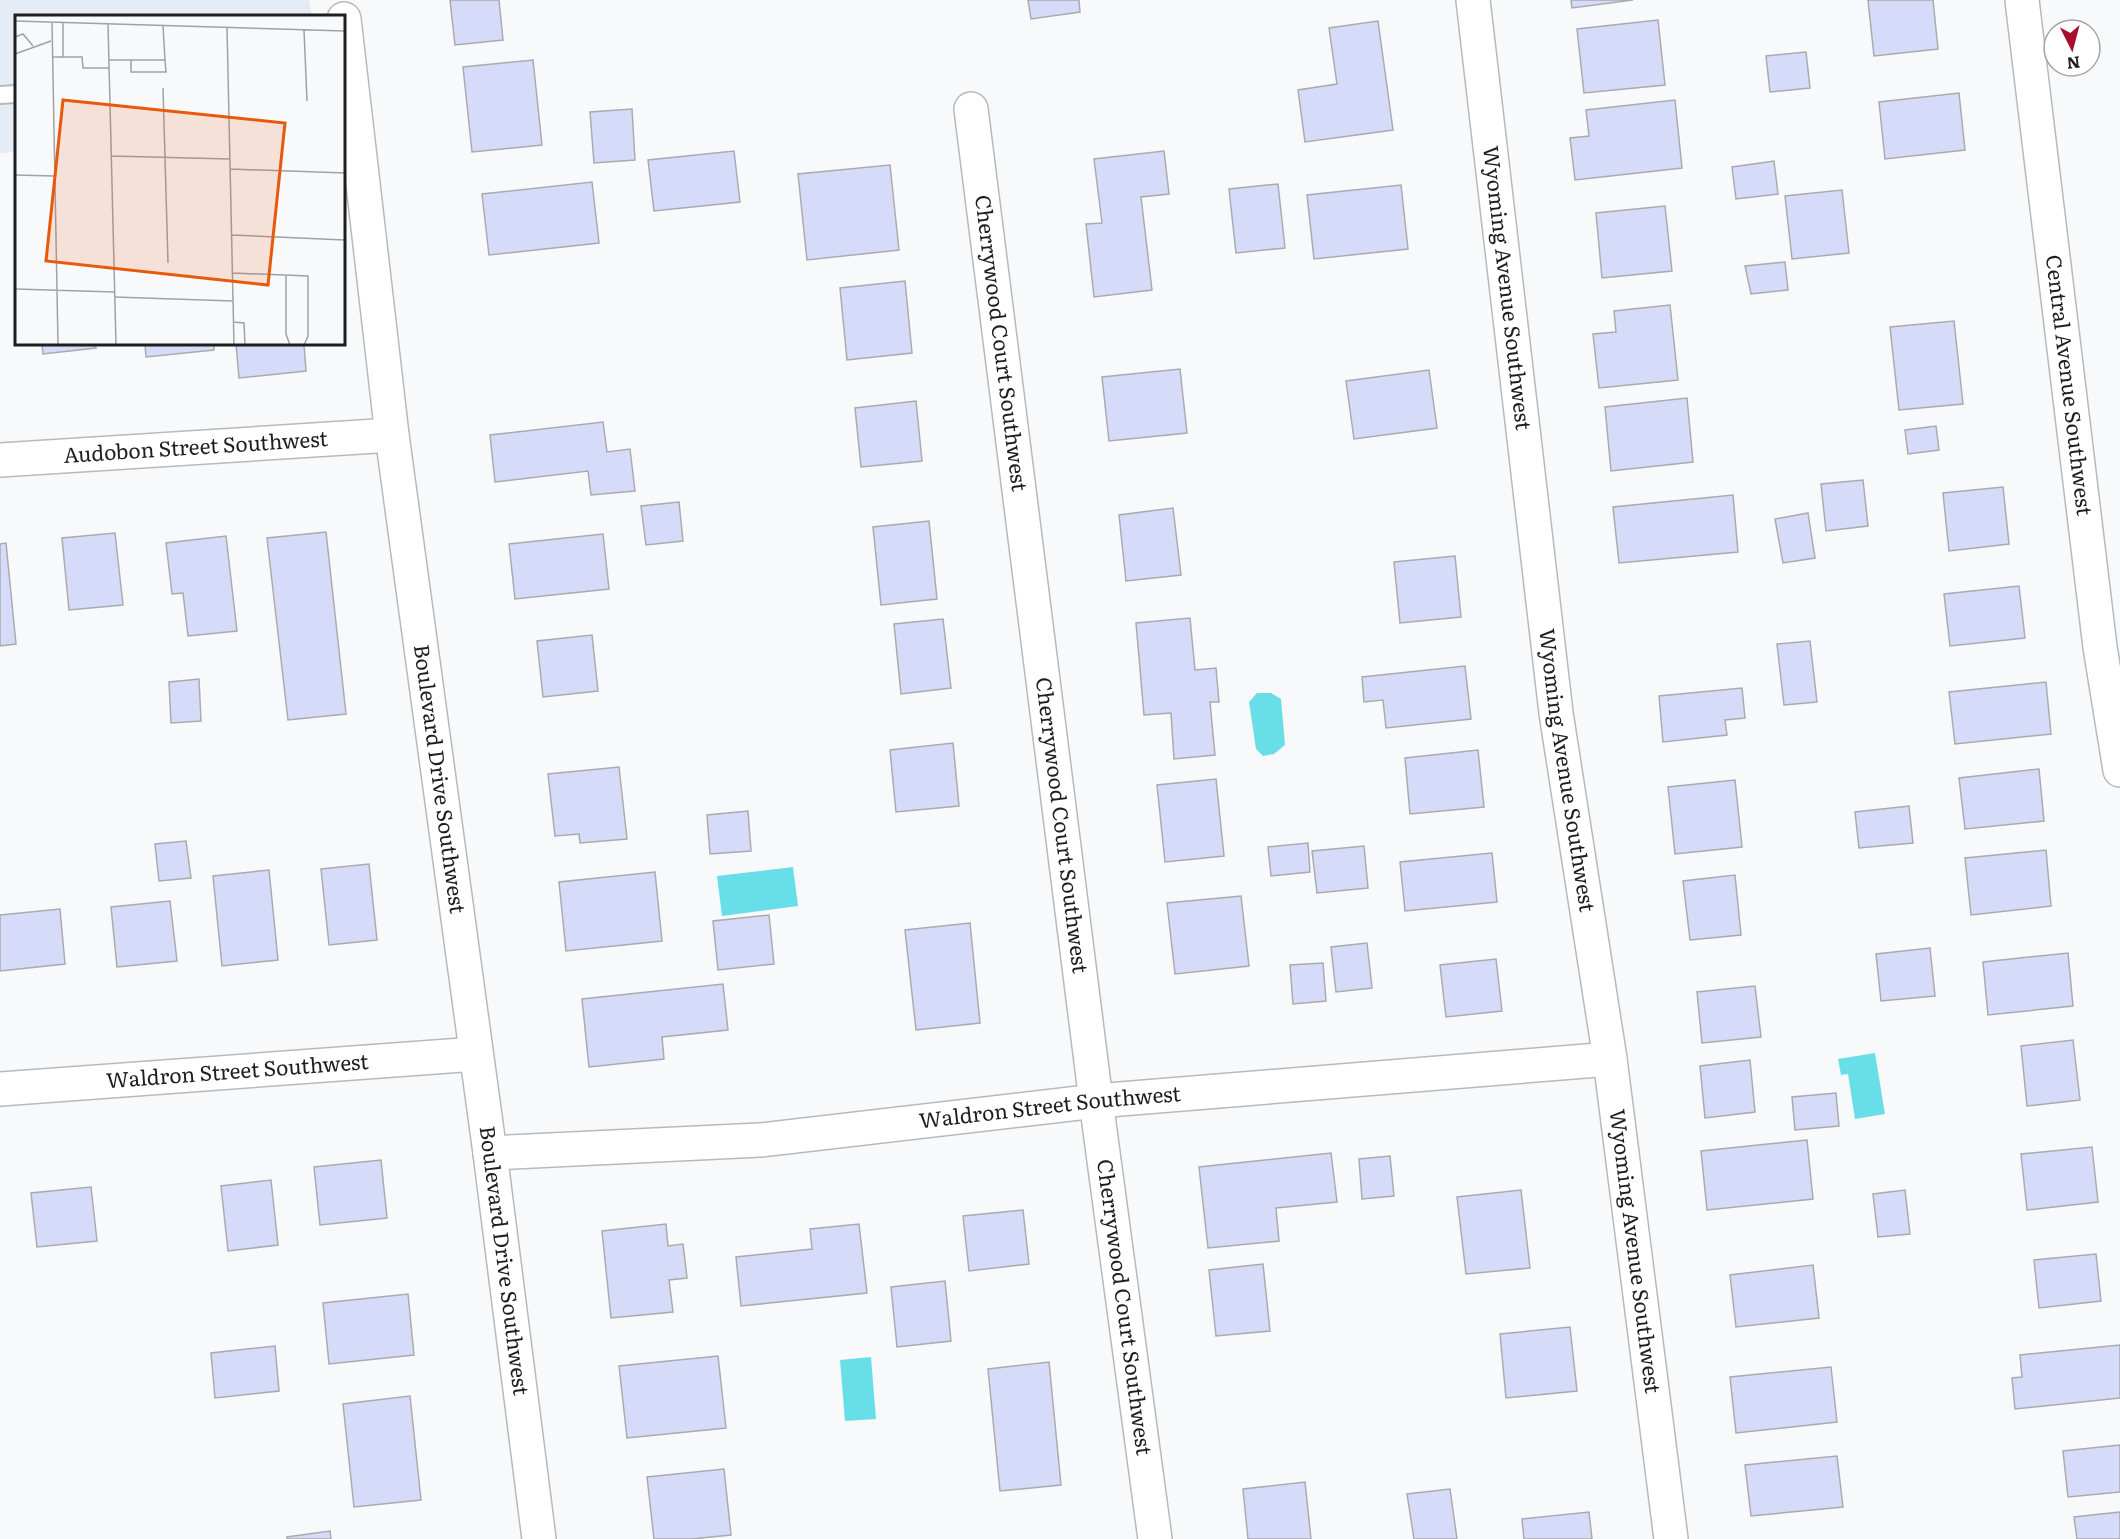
<svg xmlns="http://www.w3.org/2000/svg" width="2120" height="1539" viewBox="0 0 2120 1539" font-family="Literata,serif">
  <style>
    .built { fill: #e5ecf5 }
    .water { fill: #68dfe8 }
    .building { fill: #d6dbfa; stroke: #aaabad; stroke-width: 1.5 }
    .lines { fill: none; stroke-linecap: round; stroke-linejoin: round }
    .lane-casing { stroke: #b7b9bc; stroke-width: 20 }
    .street-casing { stroke: #b7b9bc; stroke-width: 36 }
    .lane { stroke: #fff; stroke-width: 16 }
    .street { stroke: #fff; stroke-width: 33 }
    .labels { text-anchor: middle; stroke-width: 4.5; stroke-linejoin: round; paint-order: stroke }
    .street-label { font-size: 21px; fill: #1e1e1f; stroke: #fff }
    .inset-road { fill: none; stroke: #a0a1a3; stroke-width: 1.5 }
    .view { fill: #e8590c; fill-opacity: 0.15; stroke: #e8590c; stroke-width: 3 }
    .inset-edge { fill: none; stroke: #1e1e1f; stroke-width: 3 }
  </style>
  <rect width="100%" height="100%" fill="#f7f9fb"/>
  <polygon class="built" points="0,0 309,0 312,16 16,16 16,152 0,153"/>
  <g class="water">
    <polygon points="1257,693 1271,693 1281,699 1285,745 1274,754 1263,756 1256,749 1249,702"/>
    <polygon points="793,867 798,906 722,916 717,876"/>
    <polygon points="1875,1053 1885,1114 1855,1119 1848,1074 1841,1075 1838,1059"/>
    <polygon points="871,1357 876,1419 845,1421 840,1360"/>
  </g>
  <g class="building">
    <polygon points="450,0 499,0 503,40 455,45"/>
    <polygon points="1028,0 1079,0 1080,12 1031,19"/>
    <polygon points="1571,0 1633,0 1572,8"/>
    <polygon points="1868,0 1933,0 1938,49 1874,56"/>
    <polygon points="1658,20 1665,85 1584,93 1577,29"/>
    <polygon points="1378,21 1393,130 1305,142 1298,90 1337,84 1329,28"/>
    <polygon points="1806,52 1810,88 1770,92 1766,56"/>
    <polygon points="533,60 542,145 472,152 463,67"/>
    <polygon points="1959,93 1965,150 1885,159 1879,102"/>
    <polygon points="1675,100 1682,168 1575,180 1570,138 1589,136 1586,110"/>
    <polygon points="632,109 635,160 594,163 590,112"/>
    <polygon points="734,151 740,202 654,211 648,160"/>
    <polygon points="1164,151 1169,194 1141,197 1152,290 1094,297 1086,224 1102,223 1094,159"/>
    <polygon points="1774,161 1778,194 1736,199 1732,167"/>
    <polygon points="890,165 899,250 807,260 798,174"/>
    <polygon points="592,182 599,243 489,255 482,194"/>
    <polygon points="1278,184 1285,248 1236,253 1229,189"/>
    <polygon points="1401,185 1408,249 1314,259 1307,195"/>
    <polygon points="1842,190 1849,253 1792,259 1785,196"/>
    <polygon points="1665,206 1672,271 1602,278 1596,213"/>
    <polygon points="1785,262 1788,290 1751,294 1745,266"/>
    <polygon points="905,281 912,353 847,360 840,288"/>
    <polygon points="1670,305 1678,380 1599,388 1593,334 1616,332 1614,311"/>
    <polygon points="1954,321 1963,404 1899,410 1890,327"/>
    <polygon points="42,344 95,344 96,348 43,354"/>
    <polygon points="145,344 214,344 214,350 146,357"/>
    <polygon points="236,344 304,344 306,371 239,378"/>
    <polygon points="1180,369 1187,433 1109,441 1102,377"/>
    <polygon points="1429,370 1437,428 1354,439 1346,381"/>
    <polygon points="1687,398 1693,462 1611,471 1605,407"/>
    <polygon points="916,401 922,461 861,467 855,408"/>
    <polygon points="603,422 607,452 630,449 635,491 591,495 588,471 495,482 490,435"/>
    <polygon points="1936,426 1939,450 1908,454 1905,430"/>
    <polygon points="1863,480 1868,526 1826,531 1821,484"/>
    <polygon points="2003,487 2009,544 1949,551 1943,493"/>
    <polygon points="1733,495 1738,552 1619,563 1613,507"/>
    <polygon points="679,502 683,541 646,545 641,506"/>
    <polygon points="1173,508 1181,575 1126,581 1119,515"/>
    <polygon points="1808,513 1815,558 1783,563 1775,519"/>
    <polygon points="929,521 937,599 881,605 873,527"/>
    <polygon points="326,532 346,714 288,720 267,538"/>
    <polygon points="115,533 123,605 69,610 62,538"/>
    <polygon points="603,534 609,589 515,599 509,544"/>
    <polygon points="226,536 237,631 188,636 183,593 172,594 166,543"/>
    <polygon points="6,543 16,644 0,646 0,544"/>
    <polygon points="1455,556 1461,617 1400,623 1394,562"/>
    <polygon points="2019,586 2025,638 1950,646 1944,594"/>
    <polygon points="1190,618 1195,670 1216,668 1219,702 1210,702 1215,755 1174,759 1171,713 1144,715 1136,623"/>
    <polygon points="943,619 951,688 901,694 894,624"/>
    <polygon points="592,635 598,691 543,697 537,641"/>
    <polygon points="1810,641 1817,702 1784,705 1777,644"/>
    <polygon points="1465,666 1471,719 1386,728 1383,700 1364,702 1362,677"/>
    <polygon points="199,679 201,721 171,723 169,682"/>
    <polygon points="2046,682 2051,734 1955,744 1949,692"/>
    <polygon points="1742,688 1745,718 1725,720 1727,735 1663,742 1659,696"/>
    <polygon points="953,743 959,806 896,812 890,750"/>
    <polygon points="1478,750 1484,807 1410,814 1405,758"/>
    <polygon points="619,767 627,839 580,843 579,834 555,836 548,774"/>
    <polygon points="2039,769 2044,821 1965,829 1959,778"/>
    <polygon points="1216,779 1224,856 1165,862 1157,785"/>
    <polygon points="1735,780 1742,847 1675,854 1668,787"/>
    <polygon points="1909,806 1913,843 1859,848 1855,812"/>
    <polygon points="748,811 751,851 710,854 707,815"/>
    <polygon points="186,841 191,878 159,881 155,844"/>
    <polygon points="1308,843 1310,872 1271,876 1268,847"/>
    <polygon points="1364,846 1368,888 1317,893 1312,851"/>
    <polygon points="2046,850 2051,906 1971,915 1965,858"/>
    <polygon points="1492,853 1497,902 1405,911 1400,862"/>
    <polygon points="369,864 377,940 329,945 321,869"/>
    <polygon points="269,870 278,960 222,966 213,876"/>
    <polygon points="655,872 662,941 566,951 559,882"/>
    <polygon points="1735,875 1741,935 1690,940 1683,881"/>
    <polygon points="1241,896 1249,966 1175,974 1167,903"/>
    <polygon points="170,901 177,961 117,967 111,907"/>
    <polygon points="60,909 65,964 0,971 0,915"/>
    <polygon points="769,915 774,964 718,970 713,921"/>
    <polygon points="970,923 980,1023 916,1030 905,930"/>
    <polygon points="1367,943 1372,988 1336,992 1331,947"/>
    <polygon points="1930,948 1935,996 1881,1001 1876,954"/>
    <polygon points="2068,953 2073,1006 1988,1015 1983,962"/>
    <polygon points="1496,959 1502,1011 1446,1017 1440,965"/>
    <polygon points="1323,963 1326,1001 1293,1004 1290,965"/>
    <polygon points="723,984 728,1030 662,1037 664,1059 589,1067 582,999"/>
    <polygon points="1755,986 1761,1037 1702,1043 1697,992"/>
    <polygon points="2073,1040 2080,1100 2027,1106 2021,1046"/>
    <polygon points="1750,1060 1755,1112 1705,1118 1700,1066"/>
    <polygon points="1836,1093 1839,1126 1795,1130 1792,1097"/>
    <polygon points="1807,1140 1813,1199 1707,1210 1701,1151"/>
    <polygon points="2092,1147 2098,1202 2027,1210 2021,1154"/>
    <polygon points="1331,1153 1337,1202 1276,1208 1279,1241 1208,1248 1199,1167"/>
    <polygon points="1390,1156 1394,1196 1362,1199 1359,1159"/>
    <polygon points="381,1160 387,1218 320,1225 314,1167"/>
    <polygon points="271,1180 278,1245 228,1251 221,1186"/>
    <polygon points="91,1187 97,1241 37,1247 31,1193"/>
    <polygon points="1521,1190 1530,1268 1466,1274 1457,1197"/>
    <polygon points="1905,1190 1910,1234 1878,1237 1873,1194"/>
    <polygon points="1023,1210 1029,1264 969,1271 963,1216"/>
    <polygon points="666,1224 668,1246 683,1244 687,1278 669,1280 673,1312 611,1318 602,1231"/>
    <polygon points="859,1224 867,1293 741,1306 736,1257 812,1249 810,1229"/>
    <polygon points="2096,1254 2101,1301 2039,1308 2034,1260"/>
    <polygon points="1263,1264 1270,1331 1216,1336 1209,1270"/>
    <polygon points="1813,1265 1819,1318 1736,1327 1730,1275"/>
    <polygon points="945,1281 951,1341 897,1347 891,1287"/>
    <polygon points="408,1294 414,1355 329,1364 323,1303"/>
    <polygon points="1570,1327 1577,1391 1506,1398 1500,1334"/>
    <polygon points="2120,1345 2120,1398 2015,1409 2012,1378 2022,1377 2020,1355"/>
    <polygon points="275,1346 279,1391 215,1398 211,1353"/>
    <polygon points="718,1356 726,1428 627,1438 619,1366"/>
    <polygon points="1049,1362 1061,1485 1000,1491 988,1369"/>
    <polygon points="1831,1367 1837,1422 1736,1433 1730,1377"/>
    <polygon points="410,1396 421,1500 354,1507 343,1404"/>
    <polygon points="2120,1445 2120,1492 2068,1497 2063,1451"/>
    <polygon points="1837,1456 1843,1507 1751,1516 1745,1465"/>
    <polygon points="724,1469 731,1535 691,1539 654,1539 647,1477"/>
    <polygon points="1305,1482 1311,1539 1248,1539 1243,1489"/>
    <polygon points="1450,1489 1457,1539 1414,1539 1407,1494"/>
    <polygon points="1589,1512 1592,1539 1524,1539 1522,1519"/>
    <polygon points="2120,1512 2120,1539 2077,1539 2074,1517"/>
    <polygon points="330,1531 331,1539 287,1539 287,1537"/>
  </g>
  <g class="lines">
    <defs>
      <polyline id="lane" points="0,95 16,94"/>
      <g id="street">
        <path id="s1" d="M1473,0L1556,713L1610,1059L1671,1539"/>
        <path id="s2" d="M2022,0L2100,647L2120,770"/>
        <path id="s3" d="M344,19L392,435L490,1153L539,1539"/>
        <path id="s4" d="M971,109L1096,1101L1155,1539"/>
        <path id="s5" d="M0,460L392,435"/>
        <path id="s6" d="M0,1089L476,1054"/>
        <path id="s7" d="M490,1153L760,1140L1096,1101L1610,1059"/>
      </g>
    </defs>
    <use href="#lane" class="lane-casing"/>
    <use href="#street" class="street-casing"/>
    <use href="#lane" class="lane"/>
    <use href="#street" class="street"/>
  </g>
  <g class="labels">
    <g class="street-label">
      <text dy="7" stroke="none"><textPath href="#s1" startOffset="290">Wyoming Avenue Southwest</textPath></text>
      <text dy="7" stroke="none"><textPath href="#s4" startOffset="236">Cherrywood Court Southwest</textPath></text>
      <text dy="7" stroke="none"><textPath href="#s2" startOffset="388">Central Avenue Southwest</textPath></text>
      <text dy="7" stroke="none"><textPath href="#s5" startOffset="196">Audobon Street Southwest</textPath></text>
      <text dy="7" stroke="none"><textPath href="#s1" startOffset="776">Wyoming Avenue Southwest</textPath></text>
      <text dy="7" stroke="none"><textPath href="#s3" startOffset="766">Boulevard Drive Southwest</textPath></text>
      <text dy="7" stroke="none"><textPath href="#s4" startOffset="722">Cherrywood Court Southwest</textPath></text>
      <text dy="7" stroke="none"><textPath href="#s6" startOffset="238">Waldron Street Southwest</textPath></text>
      <text dy="7" stroke="none"><textPath href="#s7" startOffset="562">Waldron Street Southwest</textPath></text>
      <text dy="7" stroke="none"><textPath href="#s1" startOffset="1262">Wyoming Avenue Southwest</textPath></text>
      <text dy="7" stroke="none"><textPath href="#s3" startOffset="1252">Boulevard Drive Southwest</textPath></text>
      <text dy="7" stroke="none"><textPath href="#s4" startOffset="1208">Cherrywood Court Southwest</textPath></text>
    </g>
  </g>
  <g transform="translate(15 15)">
    <rect width="330" height="330" fill="#f7f9fb"/>
    <path class="inset-road" d="M0,6L330,16M37,7L43,330M93,9L101,330M212,13L219,330M289,15L292,86M0,22L8,19L18,31M0,39L36,26M37,42H48V8M48,42H67L68,53H94M94,45H150L148,11M116,45V57H151L150,45M148,73L153,248M96,141L215,144M215,154L330,158M0,160L39,161M217,220L330,225M217,258L293,261V321L289,330M271,261V319L275,330M0,274L99,277M99,282L218,286M218,307L229,308L230,330"/>
    <path class="view" d="M48,85L270,108L253,270L31,246Z"/>
    <rect width="330" height="330" class="inset-edge"/>
  </g>
  <g transform="translate(2072 48) rotate(174)"><circle r="28" fill="#ffffff" stroke="#a5a5a5" stroke-width="1.5"/>
  <path d="M0-4.5L10 22L0 15L-10 22Z" fill="#a70e2b"/>
  <text y="-9" font-size="16" font-weight="bold" text-anchor="middle" fill="#1e1e1f">N</text>
  </g>
</svg>
